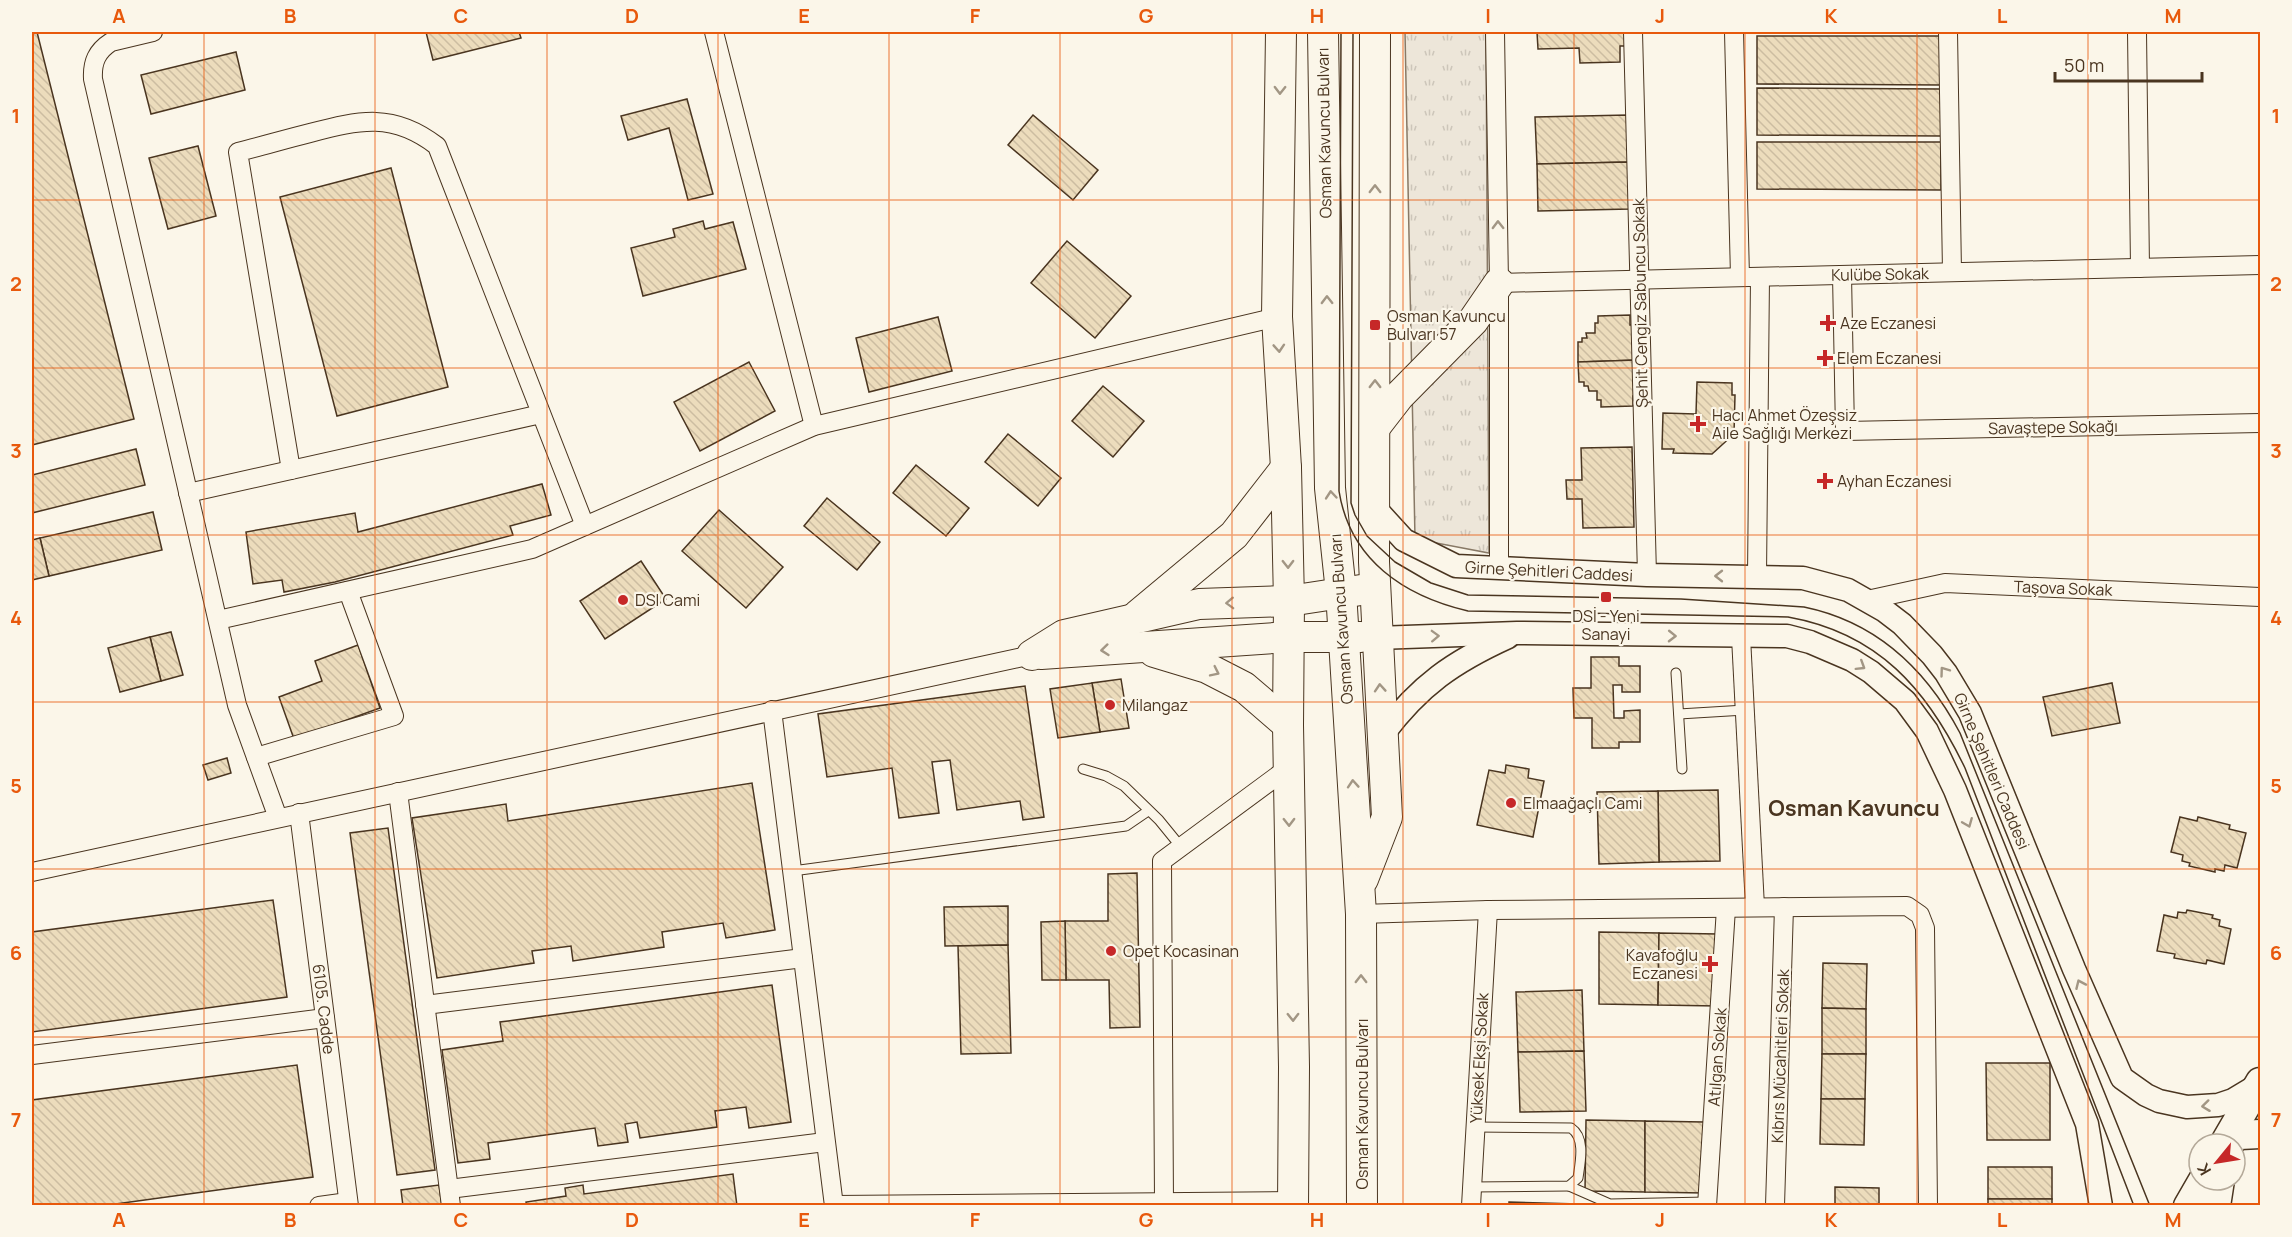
<svg xmlns="http://www.w3.org/2000/svg" width="2292" height="1237" viewBox="0 0 2292 1237" font-family="Manrope,sans-serif">
  <style>
    .park { fill: url(#park-tufts); stroke: #887966; stroke-width: 1.5 }
    .building { fill: url(#building-back-hatch); stroke: #4a3520; stroke-width: 1.5 }
    .lines { fill: none; stroke-linecap: round; stroke-linejoin: round }
    .service-casing { stroke: #4a3520; stroke-width: 11 }
    .minor-casing { stroke: #4a3520; stroke-width: 20 }
    .tertiary-casing { stroke: #4a3520; stroke-width: 25 }
    .primary-casing { stroke: #4a3520; stroke-width: 31 }
    .trunk-casing { stroke: #4a3520; stroke-width: 32 }
    .service { stroke: #fbf6e9; stroke-width: 9 }
    .minor { stroke: #fbf6e9; stroke-width: 18 }
    .tertiary { stroke: #fbf6e9; stroke-width: 22 }
    .primary { stroke: #fbf6e9; stroke-width: 28 }
    .trunk { stroke: #fbf6e9; stroke-width: 30 }
    .tram { stroke: #4a3520; stroke-width: 1.5 }
    .oneway { stroke: #a29684 }
    .grid { fill: none; stroke: #e8590c; stroke-width: 1.5; stroke-opacity: 0.55 }
    .poi-dot { fill: #c62828; stroke: #fbf6e9; stroke-width: 2 }
    .labels { text-anchor: middle; stroke-width: 4.5; stroke-linejoin: round; paint-order: stroke }
    .street-label { font-size: 16px; fill: #4a3520; stroke: #fbf6e9 }
    .poi-label { font-size: 16px; fill: #4a3520; stroke: #fbf6e9; text-anchor: start }
    .district-label { font-size: 22px; font-weight: bold; fill: #4a3520; stroke: #fbf6e9 }
    .neatline { fill: none; stroke: #e8590c; stroke-width: 2 }
    .grid-label { font-size: 20px; text-anchor: middle; font-weight: bold; fill: #e8590c }
  </style>
  <defs>
    <pattern id="park-tufts" width="24" height="20" patternUnits="userSpaceOnUse" patternTransform="scale(1.5)"><rect width="24" height="20" fill="#ede6d9"/><path d="M3 7l-1-3M5 7V3M7 7l1-3M15 17l-1-3M17 17v-4M19 17l1-3" fill="none" stroke="#cdc6ba"/></pattern>
    <pattern id="building-back-hatch" width="6" height="6" patternUnits="userSpaceOnUse" patternTransform="scale(1.5)"><rect width="6" height="6" fill="#ecdcbc"/><path d="M-1 5l2 2M0 0l6 6M5-1l2 2" fill="none" stroke="#ccbda1"/></pattern>
  </defs>
  <rect width="100%" height="100%" fill="#fbf6e9"/>
  <polygon class="park" points="1405,32 1486,32 1489,553 1415,539"/>
  <g class="building">
    <polygon points="32,32 37,32 134,419 32,445"/>
    <polygon points="426,32 519,32 521,38 433,60"/>
    <polygon points="1537,32 1625,32 1625,46 1620,46 1620,62 1580,63 1579,48 1538,49"/>
    <polygon points="1757,36 1941,36 1941,85 1757,84"/>
    <polygon points="236,52 245,90 151,114 141,75"/>
    <polygon points="1757,88 1941,89 1941,136 1757,135"/>
    <polygon points="687,99 713,194 688,200 669,128 628,140 621,116"/>
    <polygon points="1033,115 1098,170 1073,200 1008,145"/>
    <polygon points="1628,115 1629,162 1537,164 1535,117"/>
    <polygon points="1757,142 1941,142 1941,190 1757,189"/>
    <polygon points="198,146 216,216 168,229 149,158"/>
    <polygon points="1629,162 1630,209 1538,211 1537,164"/>
    <polygon points="391,168 448,387 337,416 280,197"/>
    <polygon points="703,221 705,229 733,222 746,269 643,296 631,248 675,237 673,229"/>
    <polygon points="1067,241 1131,296 1095,338 1031,283"/>
    <polygon points="1630,315 1630,325 1636,325 1637,360 1578,362 1578,342 1582,342 1582,338 1587,338 1586,333 1595,333 1595,323 1598,323 1598,316"/>
    <polygon points="938,317 952,371 869,392 856,338"/>
    <polygon points="1637,360 1639,396 1633,396 1633,406 1601,407 1601,400 1597,400 1597,391 1589,391 1588,386 1584,386 1584,382 1579,382 1578,362"/>
    <polygon points="749,362 775,411 700,451 674,402"/>
    <polygon points="1697,382 1732,383 1732,395 1735,395 1734,434 1712,454 1673,453 1674,449 1662,449 1663,413 1696,414"/>
    <polygon points="1103,386 1144,421 1113,457 1072,421"/>
    <polygon points="1008,434 1061,478 1038,506 985,462"/>
    <polygon points="1632,447 1634,527 1583,528 1582,499 1567,499 1566,480 1582,480 1581,448"/>
    <polygon points="136,449 145,485 32,513 32,475"/>
    <polygon points="916,465 969,508 946,536 893,493"/>
    <polygon points="542,484 551,515 510,526 513,535 335,582 284,592 282,580 253,584 246,532 355,513 358,532"/>
    <polygon points="827,498 880,542 857,570 804,526"/>
    <polygon points="719,510 783,567 746,608 682,551"/>
    <polygon points="153,512 162,550 49,576 40,538"/>
    <polygon points="40,538 49,576 32,580 32,540"/>
    <polygon points="641,561 666,599 605,639 580,601"/>
    <polygon points="171,632 183,675 161,681 150,637"/>
    <polygon points="150,637 161,681 120,692 108,648"/>
    <polygon points="358,645 380,708 294,739 279,697 322,681 315,661"/>
    <polygon points="1591,657 1619,657 1619,666 1640,666 1640,692 1622,692 1622,685 1613,685 1614,718 1624,718 1624,711 1640,710 1640,742 1619,742 1619,748 1592,748 1592,718 1574,718 1573,688 1591,688"/>
    <polygon points="1121,679 1129,728 1100,732 1092,683"/>
    <polygon points="1092,683 1100,732 1058,738 1050,689"/>
    <polygon points="2112,683 2120,723 2052,736 2043,697"/>
    <polygon points="1025,686 1044,817 1023,820 1020,801 957,810 950,760 932,762 939,813 899,818 892,768 827,777 818,714"/>
    <polygon points="227,758 231,773 208,780 203,765"/>
    <polygon points="1506,765 1529,769 1528,778 1544,781 1533,837 1477,825 1489,770 1505,773"/>
    <polygon points="752,783 775,930 726,938 723,923 662,932 664,947 573,961 571,946 532,951 534,963 437,978 412,818 506,804 508,821"/>
    <polygon points="1718,790 1720,861 1659,862 1658,791"/>
    <polygon points="1658,791 1659,862 1599,864 1597,792"/>
    <polygon points="2180,817 2197,821 2198,817 2230,825 2229,829 2246,833 2237,868 2225,865 2224,871 2215,869 2215,872 2189,866 2190,863 2182,861 2183,855 2171,852"/>
    <polygon points="388,828 435,1170 397,1175 350,833"/>
    <polygon points="1137,873 1140,1027 1110,1028 1109,980 1066,980 1065,921 1108,921 1108,874"/>
    <polygon points="273,900 287,997 32,1032 32,932"/>
    <polygon points="1008,906 1008,945 945,946 944,907"/>
    <polygon points="2187,910 2213,915 2212,918 2220,920 2219,926 2231,929 2224,964 2207,960 2206,964 2174,958 2175,954 2157,951 2164,915 2177,918 2178,912 2186,913"/>
    <polygon points="1065,921 1066,980 1042,980 1041,922"/>
    <polygon points="1599,932 1659,933 1658,1005 1599,1004"/>
    <polygon points="1659,933 1718,934 1717,1006 1658,1005"/>
    <polygon points="1008,945 1011,1053 961,1054 958,946"/>
    <polygon points="1823,963 1867,964 1866,1009 1822,1008"/>
    <polygon points="772,985 791,1122 749,1128 746,1107 715,1111 717,1127 640,1138 637,1122 625,1124 628,1142 598,1146 595,1128 488,1143 490,1159 458,1163 442,1050 503,1041 500,1022"/>
    <polygon points="1582,990 1584,1051 1518,1052 1516,992"/>
    <polygon points="1822,1008 1866,1009 1866,1054 1822,1054"/>
    <polygon points="1584,1051 1586,1111 1520,1112 1518,1052"/>
    <polygon points="1822,1054 1866,1054 1865,1099 1821,1099"/>
    <polygon points="1986,1063 2050,1063 2050,1140 1987,1140"/>
    <polygon points="297,1065 313,1177 101,1206 32,1206 32,1100"/>
    <polygon points="1821,1099 1865,1099 1864,1145 1820,1144"/>
    <polygon points="1586,1120 1645,1121 1645,1192 1585,1191"/>
    <polygon points="1645,1121 1704,1122 1704,1193 1645,1192"/>
    <rect x="1988" y="1167" width="64" height="32"/>
    <polygon points="733,1174 737,1206 527,1206 526,1202 566,1196 565,1188 583,1185 584,1194"/>
    <polygon points="439,1185 442,1206 403,1206 401,1190"/>
    <polygon points="1835,1187 1879,1188 1879,1206 1835,1206"/>
    <rect x="1988" y="1199" width="64" height="7"/>
    <polygon points="1509,1202 1578,1204 1578,1206 1509,1206"/>
  </g>
  <g class="lines">
    <defs>
      <g id="service">
        <polyline points="1676,673 1682,769"/>
        <polyline points="1679,714 1745,710"/>
        <polyline points="1083,769 1106,776 1124,786 1159,820 1181,847"/>
        <polyline points="800,870 1126,826 1148,811"/>
        <polyline points="1569,1186 1610,1204 1707,1202"/>
        <path d="M1472,1187L1569,1186L1578,1178C1580,1163 1586,1138 1571,1128L1475,1127"/>
      </g>
      <g id="minor">
        <path d="M153,32L111,42C97,51 92,62 93,79L237,705L278,818"/>
        <polyline points="714,32 814,426"/>
        <polyline points="1495,32 1499,283 1499,569"/>
        <polyline points="1633,32 1647,575"/>
        <polyline points="1734,32 1740,277"/>
        <polyline points="1948,32 1952,272"/>
        <polyline points="2137,32 2140,268"/>
        <polyline points="1842,275 1845,431 2260,423"/>
        <polyline points="1499,283 2260,265"/>
        <path d="M291,470L238,152C262,146 286,139 310,133C360,120 393,112 437,146L585,526"/>
        <polyline points="188,493 541,414"/>
        <polyline points="1757,576 1760,277"/>
        <polyline points="1867,600 1945,583 2260,597"/>
        <polyline points="218,620 532,549 814,426 1277,317"/>
        <polyline points="1741,637 1755,907"/>
        <polyline points="772,710 834,1206"/>
        <polyline points="256,757 394,716 348,591"/>
        <polyline points="398,792 451,1206"/>
        <polyline points="299,813 349,1206"/>
        <polyline points="32,872 1032,655"/>
        <polyline points="1361,914 1488,910 1907,906 1920,915 1925,928 1928,1206"/>
        <polyline points="425,1005 803,958"/>
        <polyline points="32,1055 325,1018"/>
        <polyline points="449,1189 825,1142"/>
        <polyline points="1164,1202 1162,861 1288,768"/>
        <polyline points="834,1205 1293,1201"/>
        <polyline points="319,1206 348,1202"/>
        <polyline points="1471,1206 1488,910"/>
        <polyline points="1707,1206 1726,908"/>
        <polyline points="1775,1206 1784,907"/>
      </g>
      <g id="tertiary">
        <polyline points="1374,507 1404,540 1456,566 1647,575 1803,578 1848,590 1885,611 1902,624 1932,655 1946,673 1970,713 2074,969 2122,1078 2146,1095 2159,1101 2187,1107 2218,1105 2233,1100 2258,1085"/>
        <polyline points="1377,638 1517,633 1787,636 1810,642 1852,660 1871,672 1905,701 1927,731 1955,790 2087,1124 2101,1206"/>
        <path d="M1383,734C1420,685 1453,662 1508,637"/>
      </g>
      <g id="primary">
        <polyline points="2224,1144 2260,1082"/>
        <polyline points="2225,1144 2240,1135 2260,1134"/>
        <polyline points="2188,1206 2203,1180"/>
        <polyline points="2216,1206 2220,1180"/>
      </g>
      <g id="trunk">
        <polyline points="1281,32 1277,317 1286,468 1289,601 1288,725 1294,1067 1293,1206"/>
        <polyline points="1323,32 1330,488 1341,592 1361,914 1362,1206"/>
        <polyline points="1375,427 1399,396 1473,321 1499,283"/>
        <polyline points="1138,615 1234,535 1286,468"/>
        <polyline points="1154,652 1207,668 1244,687 1288,725"/>
        <polyline points="1041,654 1289,637 1361,637"/>
        <polyline points="1032,655 1064,635 1199,604 1289,601 1361,590"/>
        <polyline points="1363,879 1387,817 1374,562 1375,32"/>
      </g>
    </defs>
    <use href="#service" class="service-casing"/>
    <use href="#minor" class="minor-casing"/>
    <use href="#tertiary" class="tertiary-casing"/>
    <use href="#primary" class="primary-casing"/>
    <use href="#trunk" class="trunk-casing"/>
    <use href="#service" class="service"/>
    <use href="#minor" class="minor"/>
    <use href="#tertiary" class="tertiary"/>
    <use href="#primary" class="primary"/>
    <use href="#trunk" class="trunk"/>
    <g class="tram">
      <path d="M1341,32L1339,491C1350,560 1404,596 1468,611L1788,617C1878,633 1927,689 1965,768L2134,1206"/>
      <path d="M1353,32L1351,503L1355,515L1367,536L1395,562L1431,583L1468,595L1681,599L1804,607C1877,622 1926,669 1960,733L2150,1206"/>
    </g>
  </g>
  <defs><path id="oneway-chevron" d="M-2-3.5L2.5 0L-2 3.5" fill="none" stroke-width="1.6" stroke-linecap="round" stroke-linejoin="round" transform="scale(1.5)"/></defs>
  <g class="oneway">
    <use href="#oneway-chevron" transform="translate(1280 90) rotate(91)"/>
    <use href="#oneway-chevron" transform="translate(1375 189) rotate(-90)"/>
    <use href="#oneway-chevron" transform="translate(1498 225) rotate(-91)"/>
    <use href="#oneway-chevron" transform="translate(1327 300) rotate(-91)"/>
    <use href="#oneway-chevron" transform="translate(1279 348) rotate(86)"/>
    <use href="#oneway-chevron" transform="translate(1375 384) rotate(-90)"/>
    <use href="#oneway-chevron" transform="translate(1331 495) rotate(-95)"/>
    <use href="#oneway-chevron" transform="translate(1288 564) rotate(89)"/>
    <use href="#oneway-chevron" transform="translate(1719 576) rotate(-180)"/>
    <use href="#oneway-chevron" transform="translate(1230 603) rotate(178)"/>
    <use href="#oneway-chevron" transform="translate(1435 636) rotate(-2)"/>
    <use href="#oneway-chevron" transform="translate(1672 636) rotate(1)"/>
    <use href="#oneway-chevron" transform="translate(1105 650) rotate(174)"/>
    <use href="#oneway-chevron" transform="translate(1861 666) rotate(32)"/>
    <use href="#oneway-chevron" transform="translate(1944 671) rotate(-126)"/>
    <use href="#oneway-chevron" transform="translate(1215 672) rotate(26)"/>
    <use href="#oneway-chevron" transform="translate(1380 688) rotate(-94)"/>
    <use href="#oneway-chevron" transform="translate(1353 784) rotate(-94)"/>
    <use href="#oneway-chevron" transform="translate(1289 822) rotate(89)"/>
    <use href="#oneway-chevron" transform="translate(1968 823) rotate(68)"/>
    <use href="#oneway-chevron" transform="translate(1361 979) rotate(-90)"/>
    <use href="#oneway-chevron" transform="translate(2080 984) rotate(-114)"/>
    <use href="#oneway-chevron" transform="translate(1293 1017) rotate(89)"/>
    <use href="#oneway-chevron" transform="translate(2206 1106) rotate(173)"/>
  </g>
  <path class="grid" d="M204,32V1206M375,32V1206M547,32V1206M718,32V1206M889,32V1206M1060,32V1206M1232,32V1206M1403,32V1206M1574,32V1206M1745,32V1206M1917,32V1206M2088,32V1206M32,200H2260M32,368H2260M32,535H2260M32,702H2260M32,869H2260M32,1037H2260"/>
  <g class="poi-dot">
    <path d="M1825 314h6v6h6v6h-6v6h-6v-6h-6v-6h6z"/>
    <rect x="1369" y="319" width="12" height="12" rx="3"/>
    <path d="M1822 349h6v6h6v6h-6v6h-6v-6h-6v-6h6z"/>
    <path d="M1695 415h6v6h6v6h-6v6h-6v-6h-6v-6h6z"/>
    <path d="M1822 472h6v6h6v6h-6v6h-6v-6h-6v-6h6z"/>
    <rect x="1600" y="591" width="12" height="12" rx="3"/>
    <circle cx="623" cy="600" r="6"/>
    <circle cx="1110" cy="705" r="6"/>
    <circle cx="1511" cy="803" r="6"/>
    <circle cx="1111" cy="951" r="6"/>
    <path d="M1707 955h6v6h6v6h-6v6h-6v-6h-6v-6h6z"/>
  </g>
  <g class="labels">
    <g class="street-label">
      <text transform="translate(1324 133) rotate(-91)" y="6">Osman Kavuncu Bulvarı</text>
      <text transform="translate(1880 274) rotate(-1)" y="6">Kulübe Sokak</text>
      <text transform="translate(1640 303) rotate(-91)" y="6">Şehit Cengiz Sabuncu Sokak</text>
      <text transform="translate(2053 427) rotate(-1)" y="6">Savaştepe Sokağı</text>
      <text transform="translate(1549 571) rotate(3)" y="6">Girne Şehitleri Caddesi</text>
      <text transform="translate(2063 588) rotate(2)" y="6">Taşova Sokak</text>
      <text transform="translate(1341 619) rotate(-94)" y="6">Osman Kavuncu Bulvarı</text>
      <text transform="translate(1992 771) rotate(67)" y="6">Girne Şehitleri Caddesi</text>
      <text transform="translate(324 1009) rotate(83)" y="6">6105. Cadde</text>
      <text transform="translate(1780 1056) rotate(-88)" y="6">Kıbrıs Mücahitleri Sokak</text>
      <text transform="translate(1717 1057) rotate(-86)" y="6">Atılgan Sokak</text>
      <text transform="translate(1479 1058) rotate(-87)" y="6">Yüksek Ekşi Sokak</text>
      <text transform="translate(1362 1104) rotate(-90)" y="6">Osman Kavuncu Bulvarı</text>
    </g>
    <g class="poi-label">
      <text x="1387" y="322">Osman Kavuncu<tspan x="1387" dy="18">Bulvarı 57</tspan></text>
      <text x="1840" y="329">Aze Eczanesi</text>
      <text x="1837" y="364">Elem Eczanesi</text>
      <text x="1712" y="421">Hacı Ahmet Özeşsiz<tspan x="1712" dy="18">Aile Sağlığı Merkezi</tspan></text>
      <text x="1837" y="487">Ayhan Eczanesi</text>
      <text x="635" y="606">DSI Cami</text>
      <text x="1606" y="622" text-anchor="middle">DSİ - Yeni<tspan x="1606" dy="18">Sanayi</tspan></text>
      <text x="1122" y="711">Milangaz</text>
      <text x="1523" y="809">Elmaağaçlı Cami</text>
      <text x="1123" y="957">Opet Kocasinan</text>
      <text x="1698" y="961" text-anchor="end">Kavafoğlu<tspan x="1698" dy="18">Eczanesi</tspan></text>
    </g>
    <g class="district-label">
      <text x="1854" y="816">Osman Kavuncu</text>
    </g>
  </g>
  <rect width="2292" height="1237" fill="none" stroke="#fbf6e9" stroke-width="66"/>
  <g transform="translate(2217 1162) rotate(240)"><circle r="28" fill="#fbf6e9" stroke="#b4a999" stroke-width="1.5"/>
  <path d="M0-4.5L10 22L0 15L-10 22Z" fill="#c62828"/>
  <text y="-9" font-size="16" font-weight="bold" text-anchor="middle" fill="#4a3520">K</text>
  </g>
  <path d="M2055 72v9h147v-9" fill="none" stroke="#4a3520" stroke-width="3"/>
  <text x="2064" y="72" font-size="18" fill="#4a3520" stroke="#fbf6e9" stroke-width="4.5" paint-order="stroke">50 m</text>
  <rect x="33" y="33" width="2226" height="1171" class="neatline"/>
  <g class="grid-label">
    <text x="119" y="23">A</text>
    <text x="290" y="23">B</text>
    <text x="461" y="23">C</text>
    <text x="632" y="23">D</text>
    <text x="804" y="23">E</text>
    <text x="975" y="23">F</text>
    <text x="1146" y="23">G</text>
    <text x="1317" y="23">H</text>
    <text x="1488" y="23">I</text>
    <text x="1660" y="23">J</text>
    <text x="1831" y="23">K</text>
    <text x="2002" y="23">L</text>
    <text x="2173" y="23">M</text>
    <text x="16" y="123">1</text>
    <text x="2276" y="123">1</text>
    <text x="16" y="291">2</text>
    <text x="2276" y="291">2</text>
    <text x="16" y="458">3</text>
    <text x="2276" y="458">3</text>
    <text x="16" y="625">4</text>
    <text x="2276" y="625">4</text>
    <text x="16" y="793">5</text>
    <text x="2276" y="793">5</text>
    <text x="16" y="960">6</text>
    <text x="2276" y="960">6</text>
    <text x="16" y="1127">7</text>
    <text x="2276" y="1127">7</text>
    <text x="119" y="1227">A</text>
    <text x="290" y="1227">B</text>
    <text x="461" y="1227">C</text>
    <text x="632" y="1227">D</text>
    <text x="804" y="1227">E</text>
    <text x="975" y="1227">F</text>
    <text x="1146" y="1227">G</text>
    <text x="1317" y="1227">H</text>
    <text x="1488" y="1227">I</text>
    <text x="1660" y="1227">J</text>
    <text x="1831" y="1227">K</text>
    <text x="2002" y="1227">L</text>
    <text x="2173" y="1227">M</text>
  </g>
</svg>
